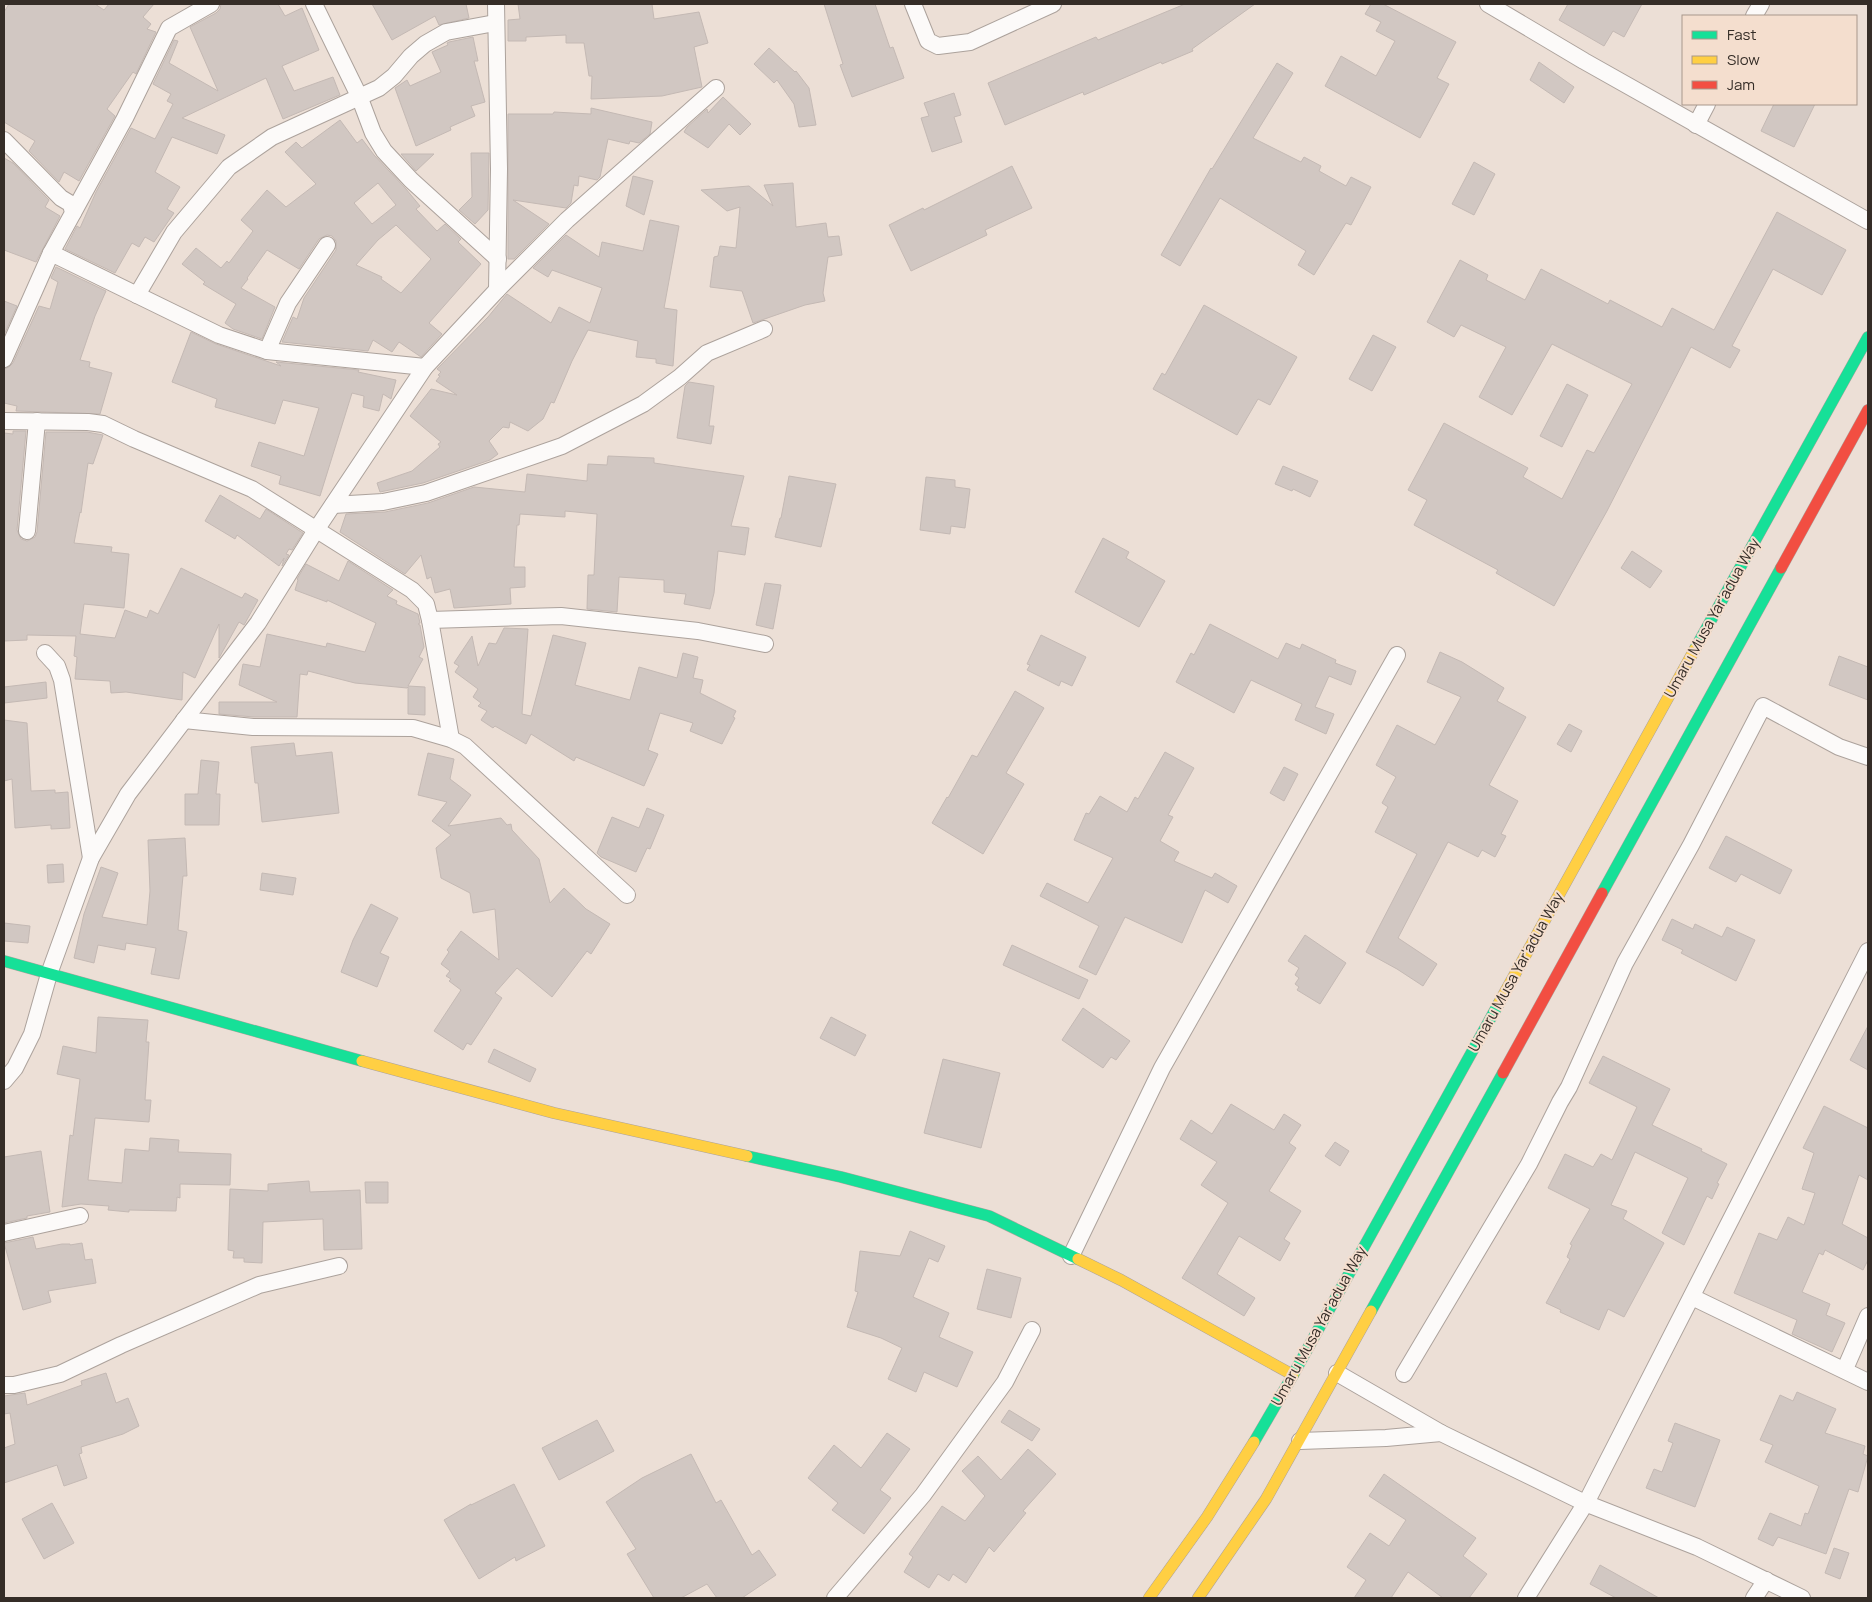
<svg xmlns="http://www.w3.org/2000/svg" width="1872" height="1602" viewBox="0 0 1872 1602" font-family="Manrope,sans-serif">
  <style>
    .building { fill: #d1c7c2; stroke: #c4b9b4; fill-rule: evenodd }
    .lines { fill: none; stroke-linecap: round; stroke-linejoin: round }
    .street-casing { stroke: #aca29c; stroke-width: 18 }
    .fast-casing { stroke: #aca29c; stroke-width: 12 }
    .slow-casing { stroke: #aca29c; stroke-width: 12 }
    .jam-casing { stroke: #aca29c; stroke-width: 12 }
    .street { stroke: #fcfaf9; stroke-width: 16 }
    .fast { stroke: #16e098; stroke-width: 11 }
    .slow { stroke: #ffcf43; stroke-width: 11 }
    .jam { stroke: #f24e42; stroke-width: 11 }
    .labels { text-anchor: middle; stroke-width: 4; stroke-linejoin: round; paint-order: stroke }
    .street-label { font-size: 15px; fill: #352d27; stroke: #f4dece }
  </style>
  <rect width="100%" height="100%" fill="#ecdfd6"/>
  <g class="building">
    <polygon points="9,4 95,4 104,10 109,4 154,4 143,17 151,24 147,29 156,32 136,74 133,72 107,109 115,116 79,181 64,172 59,182 29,151 35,141 4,122 4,12"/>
    <polygon points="221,4 278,4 285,16 302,8 319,50 282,66 294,91 333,77 340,95 283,119 266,78 182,118 225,135 217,154 172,137 155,172 180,187 167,209 174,213 154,242 145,237 139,247 132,243 115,273 65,249 77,226 80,228 96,192 131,128 155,139 173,104 167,101 171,94 153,84 174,40 178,41 169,63 218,91 190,27 216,13 220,9"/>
    <polygon points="372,4 466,4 469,18 439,25 435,16 392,40"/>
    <polygon points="518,4 652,4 654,19 699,12 708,43 694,47 702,87 662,96 591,99 592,76 589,76 584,43 566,43 566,35 526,37 526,41 508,41 508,20 520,19"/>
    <polygon points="824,4 875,4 890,48 893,47 904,78 852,97 840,65 843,64"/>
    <polygon points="1185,4 1255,4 1192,49 1193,51 1162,64 1161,62 1084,95 1083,92 1005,125 988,83 1096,37 1098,40"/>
    <polygon points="1371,4 1383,4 1456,42 1437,78 1449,84 1420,138 1325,86 1341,56 1376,76 1395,41 1376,31 1381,22 1365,14"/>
    <polygon points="1568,4 1642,4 1624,37 1613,31 1604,46 1559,20"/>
    <polygon points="473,37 478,61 474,61 485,102 471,106 475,116 450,127 451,130 416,146 395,88 407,80 410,86 441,72 432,52 448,45 447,43 449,42"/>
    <polygon points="769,48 795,72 796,71 809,88 816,125 799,127 794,104 777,80 774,83 754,64"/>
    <polygon points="1539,62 1574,87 1564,103 1530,80"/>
    <polygon points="1277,63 1293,73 1253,138 1301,162 1304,157 1321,166 1319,171 1346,186 1351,177 1371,187 1351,225 1346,223 1314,275 1298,265 1306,251 1220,198 1180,266 1161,255 1211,168 1212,169"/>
    <polygon points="954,93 961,115 954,117 962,142 932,152 921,118 929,116 924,103"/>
    <polygon points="723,97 751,124 740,135 729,124 708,148 684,132 687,127 707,109 708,113"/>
    <polygon points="1774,104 1815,104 1794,147 1761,131"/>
    <polygon points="591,108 652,122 650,134 639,143 630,141 629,144 608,139 600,177 597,180 579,176 578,186 574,185 571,203 566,208 513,200 549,224 514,259 508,259 508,114 553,114 554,112 591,114"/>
    <path d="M340,120L357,143L362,139L374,155L406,189L420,206L416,209L437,231L445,224L461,239L458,242L481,264L429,323L442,334L421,357L399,342L392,352L373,340L368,351L282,342L293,317L297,319L304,298L336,250V241L332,236L327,235L319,239L299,269L267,250L247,278L248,279L241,288L275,307L262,339L233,329L225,323L236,304L203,284L205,282L182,264L196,248L221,268L227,261L229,263L253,231L241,220L267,190L286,207L316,184L285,152L296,142L302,148ZM378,183L396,205L372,224L354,203ZM396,225L431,259L401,293L381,279L382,277L356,265L378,240Z"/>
    <polygon points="471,153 489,153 488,210 475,224 459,210 472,197"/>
    <polygon points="401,154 434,154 416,171"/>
    <polygon points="4,158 13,163 49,200 45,207 60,216 36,262 4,250"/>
    <polygon points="1474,162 1495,174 1474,215 1452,204"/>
    <polygon points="1012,166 1032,208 985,230 987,235 911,271 889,225 923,208 924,210"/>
    <polygon points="633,176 653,181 644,215 626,206"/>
    <polygon points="793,183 796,227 826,223 828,237 839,236 842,255 828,257 823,293 825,301 805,305 753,323 742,291 710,287 714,257 718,256 720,246 736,248 740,207 727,211 701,190 749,186 773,206 764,185"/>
    <polygon points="1777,212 1846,250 1822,295 1773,269 1732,346 1740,350 1730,368 1691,347 1607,511 1554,606 1496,573 1498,570 1414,525 1427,500 1408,490 1444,423 1528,468 1523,477 1562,499 1587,450 1594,453 1632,384 1552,344 1512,415 1479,397 1506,347 1461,325 1454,337 1427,322 1460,260 1488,275 1486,280 1525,300 1541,269 1608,304 1610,300 1662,327 1672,308 1714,330"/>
    <polygon points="650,220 679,226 664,308 677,310 673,366 656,363 656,359 636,357 638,341 588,330 572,361 554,403 551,402 543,419 528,431 510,422 509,428 503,427 489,441 498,454 490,460 423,483 380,492 377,483 412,471 440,447 438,444 441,442 410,416 431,389 457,395 436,381 440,376 438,375 441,372 437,369 488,317 507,294 551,323 559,307 590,323 602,288 552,270 548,277 533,268 566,235 599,257 602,242 643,251"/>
    <polygon points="56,267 106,291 95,316 80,360 90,362 89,367 112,373 100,414 16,411 17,406 4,403 4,369 9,367 13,363 39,306 50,309 58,282 51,278"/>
    <polygon points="4,301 17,306 4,335"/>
    <polygon points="1204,305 1297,357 1270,405 1258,399 1237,435 1153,389 1162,373 1165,375"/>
    <polygon points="191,332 216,344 281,366 276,362 359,370 358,372 396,380 391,399 383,394 379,411 363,407 364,396 352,393 320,496 279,484 281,476 251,466 259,442 304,456 319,408 283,400 275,424 215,407 217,399 172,382"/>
    <polygon points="1373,335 1396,347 1372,391 1349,379"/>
    <polygon points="689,382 714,386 709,426 714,426 711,444 677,438 685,386"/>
    <polygon points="1567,384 1588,395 1562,447 1540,436"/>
    <polygon points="13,431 26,431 17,530 21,539 27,541 35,537 37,532 46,432 87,432 103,435 93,464 88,463 81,513 80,512 74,543 112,547 111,552 129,554 124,608 84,604 80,634 115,638 125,610 147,618 150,610 158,614 181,568 242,598 245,593 258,600 244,625 239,622 219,658 219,624 195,678 183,672 182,700 126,692 111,693 110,681 75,679 77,657 74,656 76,636 27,635 27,640 4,641 4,433 13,434"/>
    <polygon points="608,456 654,458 654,463 744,476 731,526 749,528 745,555 718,551 714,593 710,609 684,604 686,594 664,592 664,580 619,577 617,612 587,609 588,575 594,575 597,514 565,511 565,517 520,514 519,525 517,525 514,567 525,567 525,587 510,588 511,604 454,608 450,589 435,593 431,577 427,579 421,555 405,574 340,532 346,514 385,512 428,503 474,487 525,492 527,474 587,481 588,464 607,465"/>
    <polygon points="1283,466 1318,481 1310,497 1293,489 1292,491 1275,484"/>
    <polygon points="789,476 836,484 821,547 775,537 780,518 781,518"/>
    <polygon points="926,477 955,480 955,487 970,489 965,528 951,526 950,534 920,530"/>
    <polygon points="220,495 260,519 266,509 303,533 292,550 289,549 286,554 289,555 282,566 284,558 279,566 237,535 235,539 205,521"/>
    <polygon points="1103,538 1129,552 1126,558 1165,581 1139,627 1075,592"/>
    <polygon points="1632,551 1662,571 1650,588 1621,568"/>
    <polygon points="348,561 393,590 387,596 397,601 396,604 418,614 420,623 418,624 420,625 424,647 419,657 423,659 408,686 425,687 425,715 408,714 408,687 407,688 355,683 308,671 307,675 300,674 297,717 254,717 219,714 219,702 277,702 239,685 243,664 260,667 267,634 326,647 327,643 365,652 376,623 327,600 327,602 295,590 298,580 297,579 306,564 339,581"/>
    <polygon points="765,583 781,585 773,629 756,625"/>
    <polygon points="1210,624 1278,659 1286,643 1300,649 1302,644 1336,660 1335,663 1356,671 1351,685 1329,676 1315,707 1334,714 1326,734 1295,720 1302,704 1251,680 1234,713 1176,682 1191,653 1194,655"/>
    <polygon points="504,628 528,629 522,714 531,716 553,635 586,643 575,685 630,700 639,667 677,678 683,653 698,657 693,678 703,680 700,693 736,711 733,717 735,718 722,744 690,731 693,723 660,713 648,750 658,754 644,786 576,757 574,761 531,734 526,744 495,726 493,728 481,720 487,711 478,706 481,703 473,697 478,689 455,672 459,666 454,663 472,636 478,666 489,643 496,644"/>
    <polygon points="1041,635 1086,657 1072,686 1061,681 1059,686 1027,670 1030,665 1027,664"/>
    <polygon points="1440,652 1462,662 1504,688 1497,701 1526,717 1489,785 1518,801 1501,834 1506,836 1495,857 1482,850 1478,857 1448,842 1398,938 1437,964 1423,986 1397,969 1366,952 1417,854 1375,832 1388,807 1382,803 1396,777 1376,765 1397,725 1435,745 1461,697 1427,682"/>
    <polygon points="1839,656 1868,667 1868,700 1829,685"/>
    <polygon points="46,682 47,698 4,703 4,687"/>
    <polygon points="1015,691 1044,708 1006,773 1024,784 983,854 932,823 947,797 948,798 972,755 977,757"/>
    <polygon points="4,720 27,723 31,791 55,790 55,793 68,792 70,828 51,829 51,825 15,828 12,779 4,781"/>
    <polygon points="1569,724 1582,731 1571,752 1557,744"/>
    <polygon points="294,743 296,756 332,752 339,813 262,822 258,783 255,783 251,747"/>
    <polygon points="1165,752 1194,768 1168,815 1173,817 1160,841 1179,852 1174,861 1212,878 1215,873 1237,886 1228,903 1205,890 1182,943 1125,917 1096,975 1079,967 1099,926 1040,896 1047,883 1088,903 1113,858 1074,840 1086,813 1089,814 1100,796 1127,812 1135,797 1138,799"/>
    <polygon points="428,753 454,759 450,779 471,795 448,826 501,818 507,825 511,824 512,830 539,859 550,903 564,888 586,909 610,924 591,954 587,951 552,997 517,968 495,993 502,998 471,1045 467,1043 463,1050 434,1031 461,990 449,981 451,979 446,976 450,971 441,964 449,952 447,950 461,931 499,960 495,909 473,913 470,893 441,878 436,848 451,835 432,821 447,802 418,795"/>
    <polygon points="201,760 219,762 216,794 220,794 219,825 185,825 185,794 198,794"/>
    <polygon points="1284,767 1298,774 1284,801 1270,793"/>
    <polygon points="647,808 664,815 650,849 647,848 636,872 601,857 597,853 612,817 639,828"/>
    <polygon points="1726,836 1792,870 1780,894 1741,874 1736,882 1709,868"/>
    <polygon points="185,838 187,876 183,876 178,930 187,932 179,979 151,974 156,948 126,943 125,950 98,945 94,963 74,958 84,914 101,867 118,873 102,917 147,925 150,891 148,840"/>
    <polygon points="63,864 64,882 48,883 47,865"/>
    <polygon points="262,873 296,878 293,895 260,890"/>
    <polygon points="371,904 398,918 380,953 389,957 377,987 341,972 353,940"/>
    <polygon points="1672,919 1693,929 1695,924 1722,937 1727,927 1755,940 1736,981 1681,953 1683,950 1662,940"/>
    <polygon points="4,923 30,926 28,943 4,941"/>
    <polygon points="1305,935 1346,963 1320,1004 1297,990 1299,987 1295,984 1299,978 1295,975 1299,968 1288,961"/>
    <polygon points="1012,945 1088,980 1079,999 1003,965"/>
    <polygon points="1083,1008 1130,1041 1116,1060 1111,1057 1103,1068 1062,1040"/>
    <polygon points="98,1017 148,1020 146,1042 149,1042 145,1100 151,1100 149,1122 95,1118 88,1180 122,1183 125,1149 149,1151 150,1138 179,1140 178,1152 231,1154 230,1185 180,1184 180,1198 177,1197 176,1211 129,1210 129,1212 108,1210 109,1206 81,1204 62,1207 70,1135 73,1136 80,1079 57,1074 63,1046 96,1053"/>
    <polygon points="831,1017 866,1035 855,1056 820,1038"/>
    <polygon points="1868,1026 1868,1070 1850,1060"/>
    <polygon points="494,1049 536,1069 530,1082 488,1062"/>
    <polygon points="1603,1056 1670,1089 1652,1125 1702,1149 1701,1151 1727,1164 1717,1183 1719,1184 1712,1199 1707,1196 1684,1245 1662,1233 1688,1178 1635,1152 1611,1205 1627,1211 1623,1219 1664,1243 1624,1317 1608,1309 1599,1330 1560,1312 1561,1310 1546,1303 1570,1259 1567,1257 1572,1245 1570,1244 1590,1209 1548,1188 1565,1154 1593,1167 1601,1154 1612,1160 1637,1107 1589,1083"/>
    <polygon points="943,1059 1000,1073 981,1148 924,1133"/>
    <polygon points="1231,1104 1274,1130 1284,1114 1301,1125 1289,1143 1296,1148 1269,1191 1301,1211 1284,1239 1290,1243 1280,1261 1239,1236 1217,1274 1255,1298 1244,1316 1182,1278 1228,1203 1201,1185 1217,1162 1180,1139 1191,1120 1212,1134"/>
    <polygon points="1824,1106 1868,1128 1868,1180 1859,1175 1842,1224 1868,1238 1868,1260 1863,1270 1825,1250 1823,1255 1819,1253 1802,1292 1830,1304 1826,1315 1845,1323 1832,1352 1792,1334 1797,1320 1734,1293 1759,1233 1777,1240 1788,1217 1804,1225 1815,1193 1802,1189 1814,1153 1803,1148"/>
    <polygon points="1335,1142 1349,1151 1340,1166 1325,1156"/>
    <polygon points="41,1151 50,1212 27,1216 27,1218 4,1223 4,1157"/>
    <polygon points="309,1181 310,1192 360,1190 362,1249 324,1250 323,1219 263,1222 262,1263 244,1262 244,1258 233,1258 234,1251 228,1250 230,1189 268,1191 268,1184"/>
    <polygon points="365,1182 388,1182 388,1203 366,1203"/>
    <polygon points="910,1231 945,1246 938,1262 929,1258 913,1297 949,1313 939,1337 973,1352 957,1387 924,1372 916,1392 888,1379 902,1348 881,1338 847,1327 858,1292 855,1291 860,1251 900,1256"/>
    <polygon points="33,1237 36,1249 62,1244 70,1244 70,1245 82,1243 85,1260 92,1259 96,1283 48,1291 51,1302 23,1310 4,1243"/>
    <polygon points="987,1269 1021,1278 1011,1318 977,1309"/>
    <polygon points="106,1373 116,1403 128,1398 139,1426 123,1434 81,1447 82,1453 79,1454 87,1478 64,1486 57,1465 4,1483 4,1448 15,1444 10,1413 4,1414 4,1396 25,1393 27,1405 82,1385 81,1381"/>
    <polygon points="1797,1392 1836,1409 1825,1433 1865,1446 1863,1454 1868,1456 1858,1492 1849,1489 1826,1554 1778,1537 1773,1546 1758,1539 1770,1513 1801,1526 1805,1513 1808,1514 1819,1486 1765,1462 1773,1445 1760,1440 1780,1395 1793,1401"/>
    <polygon points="1009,1410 1040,1429 1032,1441 1001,1422"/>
    <polygon points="597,1420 614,1451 559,1480 542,1448"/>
    <polygon points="1675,1423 1720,1440 1695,1507 1646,1488 1654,1469 1662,1472 1673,1443 1668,1441"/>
    <polygon points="887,1433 910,1449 880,1490 891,1498 864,1534 832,1510 838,1503 808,1478 834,1445 861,1468"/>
    <polygon points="1028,1449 1056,1474 1023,1511 1026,1513 994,1552 989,1547 966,1583 953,1574 949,1581 938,1574 929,1588 904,1572 913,1557 909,1554 942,1506 965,1521 985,1496 962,1471 978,1456 1001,1480"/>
    <polygon points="691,1454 716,1503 721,1500 752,1555 759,1550 776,1575 742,1598 717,1598 707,1584 681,1598 654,1598 627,1554 636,1549 606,1502 642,1478"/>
    <polygon points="1384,1474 1476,1538 1463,1556 1487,1574 1469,1598 1443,1598 1408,1572 1391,1598 1354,1598 1366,1580 1347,1567 1370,1533 1389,1546 1406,1520 1369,1496"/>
    <polygon points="514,1484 545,1546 516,1561 515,1557 479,1579 444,1520 471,1504 471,1505"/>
    <polygon points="52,1503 74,1543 44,1559 22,1519"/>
    <polygon points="1834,1548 1849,1553 1840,1579 1825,1573"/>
    <polygon points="1600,1565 1659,1598 1616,1598 1590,1584"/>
  </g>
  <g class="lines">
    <defs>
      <g id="street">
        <polyline points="314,4 359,96 373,133 384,151 411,180 498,259"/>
        <polyline points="496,4 499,169 497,290"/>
        <polyline points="913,4 928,41 938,46 970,42 1053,4"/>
        <polyline points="1488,4 1584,61 1868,221"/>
        <polyline points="1754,16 1761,4"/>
        <polyline points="1696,125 1707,104"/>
        <polyline points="4,140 61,198 71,204 73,213 51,253 4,359"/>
        <polyline points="73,213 125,118 169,28 211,4"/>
        <polyline points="51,253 219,335 267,351 425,367"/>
        <polyline points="137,295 174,232 229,167 272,137 379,88 394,76 411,56 425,44 446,32 495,23"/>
        <polyline points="267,351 288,303 327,245"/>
        <polyline points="4,421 88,422 103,424 134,439 252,489 412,590 426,604 430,620 451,739"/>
        <polyline points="333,505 383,502 426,493 562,446 643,404 680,377 707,353 764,329"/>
        <polyline points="27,531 37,421"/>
        <polyline points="430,620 561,616 698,631 765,644"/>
        <polyline points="45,653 57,666 62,680 91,858"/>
        <polyline points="184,720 253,727 413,728 451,739 465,746 627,895"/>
        <polyline points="4,1081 15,1068 32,1034 49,974 91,858 128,794 258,623 316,530 425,367 497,290 567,220 716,88"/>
        <polyline points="4,1233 80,1216"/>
        <polyline points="1071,1256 1162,1068 1397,655"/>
        <polyline points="1692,1297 1868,1382"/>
        <polyline points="1845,1369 1868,1316"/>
        <polyline points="1337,1373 1441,1433"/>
        <polyline points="1404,1374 1529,1164 1560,1102 1569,1087 1625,963 1691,845 1763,706 1839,747 1868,757"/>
        <polyline points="4,1385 14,1385 60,1374 121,1345 259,1285 339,1266"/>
        <polyline points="1300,1441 1386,1438 1441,1433 1585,1503 1697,1547 1802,1598"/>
        <polyline points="835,1598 923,1495 1005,1382 1032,1330"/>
        <polyline points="1526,1598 1587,1501 1868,951"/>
        <polyline points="1754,1598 1766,1580"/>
      </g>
      <g id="fast">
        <polyline points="1695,649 1868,337"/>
        <polyline points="1602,893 1781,568"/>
        <polyline points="4,961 362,1061"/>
        <polyline points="747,1156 841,1177 989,1216 1078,1259"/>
        <polyline points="1371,1311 1503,1073"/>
        <polyline points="1254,1442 1293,1375 1499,1003"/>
      </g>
      <g id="slow">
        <polyline points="1499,1003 1695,649"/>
        <polyline points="362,1061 554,1113 747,1156"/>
        <polyline points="1078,1259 1121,1280 1293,1375"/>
        <polyline points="1149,1598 1207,1517 1254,1442"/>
        <polyline points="1198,1598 1266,1499 1371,1311"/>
      </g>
      <g id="jam">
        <polyline points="1781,568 1868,410"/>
        <polyline points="1503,1073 1602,893"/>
      </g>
    </defs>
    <use href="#street" class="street-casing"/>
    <use href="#fast" class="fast-casing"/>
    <use href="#slow" class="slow-casing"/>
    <use href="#jam" class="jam-casing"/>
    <use href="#street" class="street"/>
    <use href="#fast" class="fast"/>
    <use href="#slow" class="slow"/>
    <use href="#jam" class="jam"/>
  </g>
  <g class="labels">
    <g class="street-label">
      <text transform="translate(1712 618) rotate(-61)" y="5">Umaru Musa Yar'adua Way</text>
      <text transform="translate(1516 972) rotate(-61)" y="5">Umaru Musa Yar'adua Way</text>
      <text transform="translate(1319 1326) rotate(-61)" y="5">Umaru Musa Yar'adua Way</text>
    </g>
  </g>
  <rect width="1872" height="1602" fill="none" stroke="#352d27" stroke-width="10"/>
  <rect x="1682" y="15" width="175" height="90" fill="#f4dece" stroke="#a8978b"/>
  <rect x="1692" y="31" width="25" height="8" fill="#16e098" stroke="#a8978b"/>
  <text x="1727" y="40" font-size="15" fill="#352d27">Fast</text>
  <rect x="1692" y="56" width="25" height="8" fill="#ffcf43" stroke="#a8978b"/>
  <text x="1727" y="65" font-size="15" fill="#352d27">Slow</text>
  <rect x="1692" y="81" width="25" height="8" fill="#f24e42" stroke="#a8978b"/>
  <text x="1727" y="90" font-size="15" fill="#352d27">Jam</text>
</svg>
